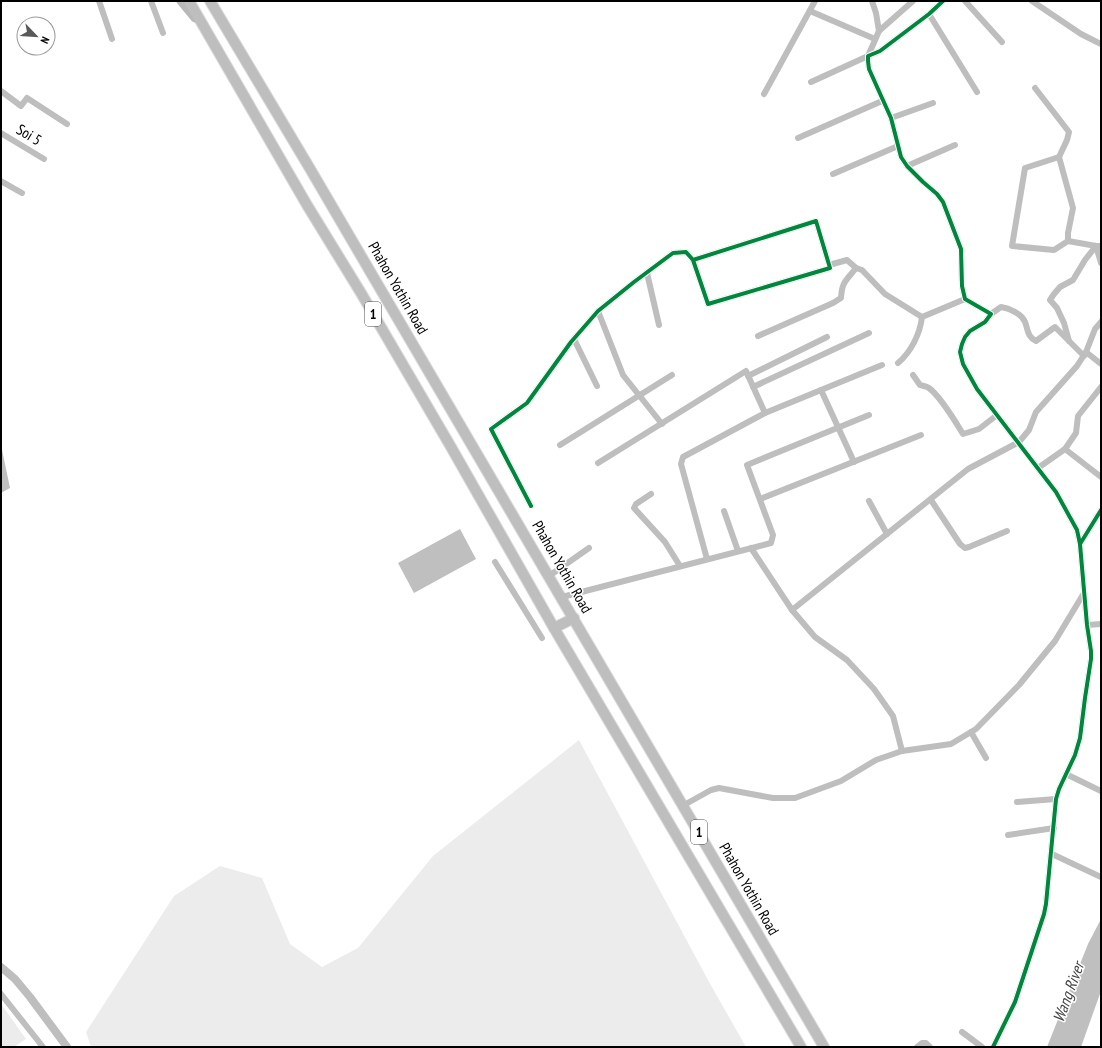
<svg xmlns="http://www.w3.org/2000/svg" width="1102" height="1048" viewBox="0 0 1102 1048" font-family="'PT Sans Narrow',sans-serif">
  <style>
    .green { fill: #ececec }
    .water { fill: #bfbfbf }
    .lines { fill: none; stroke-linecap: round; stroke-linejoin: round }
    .canal { stroke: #bfbfbf; stroke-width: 6 }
    .trunk-casing { stroke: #dbdbdb; stroke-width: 12 }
    .minor { stroke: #bebebe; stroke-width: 6 }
    .tertiary { stroke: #bebebe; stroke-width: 8 }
    .secondary { stroke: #b8b8b8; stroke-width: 9 }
    .trunk { stroke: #bebebe; stroke-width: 10 }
    .cycleway-casing { stroke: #fff; stroke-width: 6 }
    .cycleway { stroke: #00873e; stroke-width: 4 }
    .labels { text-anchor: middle; stroke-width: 3; stroke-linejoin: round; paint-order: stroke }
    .shield { fill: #fff; stroke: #4c4c4c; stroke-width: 1 }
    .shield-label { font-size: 14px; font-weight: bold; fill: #000 }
    .street-label { font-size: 15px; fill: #000; stroke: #fff }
    .water-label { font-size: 16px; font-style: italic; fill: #444; stroke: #fff }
  </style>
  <rect width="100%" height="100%" fill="#fff"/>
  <g class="green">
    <polygon points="579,740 708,980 746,1047 91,1047 86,1032 174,896 220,866 262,878 290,944 322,967 358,948 433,856"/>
    <polygon points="1,1004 26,1039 14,1047 1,1047"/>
  </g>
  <g class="water">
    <polygon points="1,445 10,488 1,493"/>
    <polygon points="460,529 476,559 414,593 398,563"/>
    <polygon points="1101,919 1101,991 1081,1047 1047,1047 1088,944"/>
  </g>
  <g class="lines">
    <polyline class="canal" points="1,994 43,1047"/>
    <defs>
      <g id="trunk">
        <polyline points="189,1 307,205 361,293 451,447 554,628 801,1047"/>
        <polyline points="210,1 309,167 824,1047"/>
        <polyline points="554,628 574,618"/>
      </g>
    </defs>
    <use href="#trunk" class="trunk-casing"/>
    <g class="minor">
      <polyline points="99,1 112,39"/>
      <polyline points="151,1 163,33"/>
      <polyline points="943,1 929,14 880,51 868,56 868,61 869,69 891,118 901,157 907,166 923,182 937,194 943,202 961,249 962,286 965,299 991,314 985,322 970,331 965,337 962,344 960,352 963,364 977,389 1056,492 1077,530 1080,544"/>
      <polyline points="965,1 1002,42"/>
      <polyline points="1032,1 1081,34 1101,44"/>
      <polyline points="810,11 875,39"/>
      <polyline points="929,14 977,92"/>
      <polyline points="879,31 913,1"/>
      <polyline points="811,82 868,56 879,31 876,13 872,1"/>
      <polyline points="1035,88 1069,132 1067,140 1059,157"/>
      <polyline points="1,91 21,106 27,98 67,124"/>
      <polyline points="764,94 815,1"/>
      <polyline points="891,118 933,103"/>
      <polyline points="1,133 44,159"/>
      <polyline points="798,138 882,101"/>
      <polyline points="907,166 955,145"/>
      <polyline points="833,174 898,146"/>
      <polyline points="1,181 22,193"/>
      <polyline points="1068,241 1068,233 1073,208 1059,157 1025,168 1012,246 1054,250 1068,241 1096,246 1101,246"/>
      <polyline points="1096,246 1101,263"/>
      <polyline points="829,265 847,260 856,268 862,270 885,294 922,317 965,299"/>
      <polyline points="647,273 659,325"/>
      <polyline points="598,311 623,375 662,424"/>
      <path d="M991,314L1001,307C1009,308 1022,314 1025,322C1028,329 1027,337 1036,341L1055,327L1084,356"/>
      <path d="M758,336L833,303L841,298C842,281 846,281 856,268"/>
      <polyline points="574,339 597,386"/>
      <polyline points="1069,341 1064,323 1057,308 1050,300 1054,294 1060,287 1073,280 1085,260 1096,246"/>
      <polyline points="1086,352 1101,364"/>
      <path d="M898,363C911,352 920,334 922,317"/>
      <path d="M913,375L920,385C923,386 926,386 929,388C941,397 955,421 963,434L979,429L997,415"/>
      <polyline points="748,376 827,337"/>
      <polyline points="753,387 869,333"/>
      <polyline points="1101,387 1078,416 1076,433 1065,449 1101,477"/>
      <polyline points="821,390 854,462"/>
      <polyline points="560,445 672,375"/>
      <polyline points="598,463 746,371 765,413"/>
      <polyline points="1038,468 1065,449"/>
      <polyline points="651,494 636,504 634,508 665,542 680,566"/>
      <polyline points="760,499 921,435"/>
      <polyline points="931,500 960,544 965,548 969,547 1007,531"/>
      <polyline points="869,501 887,534"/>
      <polyline points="531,506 491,429 527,403 571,342 598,311 634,282 673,253 686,252 693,260 708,304 830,268 816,221 693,260"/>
      <polyline points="724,511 738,551"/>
      <polyline points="751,548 792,610 815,637 847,660 874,689 893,716 902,751"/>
      <polyline points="707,559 681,464 683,457 765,413 882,365"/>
      <polyline points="495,562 542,638"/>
      <polyline points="549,576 589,548"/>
      <polyline points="562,597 771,543 773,535 747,465 869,415"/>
      <polyline points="792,610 968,469 1019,442 1029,430 1036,412 1077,366 1086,352 1095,329 1101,322"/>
      <polyline points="1087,625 1101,624"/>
      <polyline points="971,732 986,758"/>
      <polyline points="1066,774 1101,791"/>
      <polyline points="1017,802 1056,799"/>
      <polyline points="684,805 711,790 719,788 773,798 795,798 841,781 876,760 902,751 951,744 976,729 1019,685 1055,641 1084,593"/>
      <polyline points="1008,835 1054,828"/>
      <polyline points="1052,854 1101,877"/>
      <polyline points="962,1032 982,1047"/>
      <polyline points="917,1047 922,1043 926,1043 930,1047"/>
      <polyline points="993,1047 1015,1002 1044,914 1046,904 1056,799 1059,789 1075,755 1080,738 1085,698 1091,659 1091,651 1087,625 1080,544 1101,510"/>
    </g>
    <polyline class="tertiary" points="1,967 15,979 30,997 67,1047"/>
    <polyline class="secondary" points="181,1 195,18"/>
    <use href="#trunk" class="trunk"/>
    <defs>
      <g id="cycleway">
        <polyline points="943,1 929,14 880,51 868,56 868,61 869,69 891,118 901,157 907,166 923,182 937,194 943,202 961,249 962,286 965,299 991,314 985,322 970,331 965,337 962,344 960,352 963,364 977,389 1056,492 1077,530 1080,544"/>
        <polyline points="531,506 491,429 527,403 571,342 598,311 634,282 673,253 686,252 693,260 708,304 830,268 816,221 693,260"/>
        <polyline points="993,1047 1015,1002 1044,914 1046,904 1056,799 1059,789 1075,755 1080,738 1085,698 1091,659 1091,651 1087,625 1080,544 1101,510"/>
      </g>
    </defs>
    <use href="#cycleway" class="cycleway-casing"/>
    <use href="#cycleway" class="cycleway"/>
  </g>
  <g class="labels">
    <g class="shield">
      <rect x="365" y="302" width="16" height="24" rx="3"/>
      <rect x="691" y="820" width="16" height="24" rx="3"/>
    </g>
    <g class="shield-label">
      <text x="373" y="319">1</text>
      <text x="699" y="837">1</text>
    </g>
    <g class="street-label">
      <text transform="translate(29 135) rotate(31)" y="5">Soi 5</text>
      <text transform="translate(398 288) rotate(60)" y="5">Phahon Yothin Road</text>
      <text transform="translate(562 567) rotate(60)" y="5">Phahon Yothin Road</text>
      <text transform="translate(749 889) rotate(60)" y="5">Phahon Yothin Road</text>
    </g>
    <g class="water-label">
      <text transform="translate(1068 992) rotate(-70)" y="6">Wang River</text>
    </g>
  </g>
  <rect width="1102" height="1048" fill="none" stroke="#000000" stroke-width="4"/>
  <g transform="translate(36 36) rotate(115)"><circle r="19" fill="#ffffff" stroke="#999999"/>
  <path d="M0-3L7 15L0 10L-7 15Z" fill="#595959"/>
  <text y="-6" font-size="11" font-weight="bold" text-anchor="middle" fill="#000000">N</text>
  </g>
</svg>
